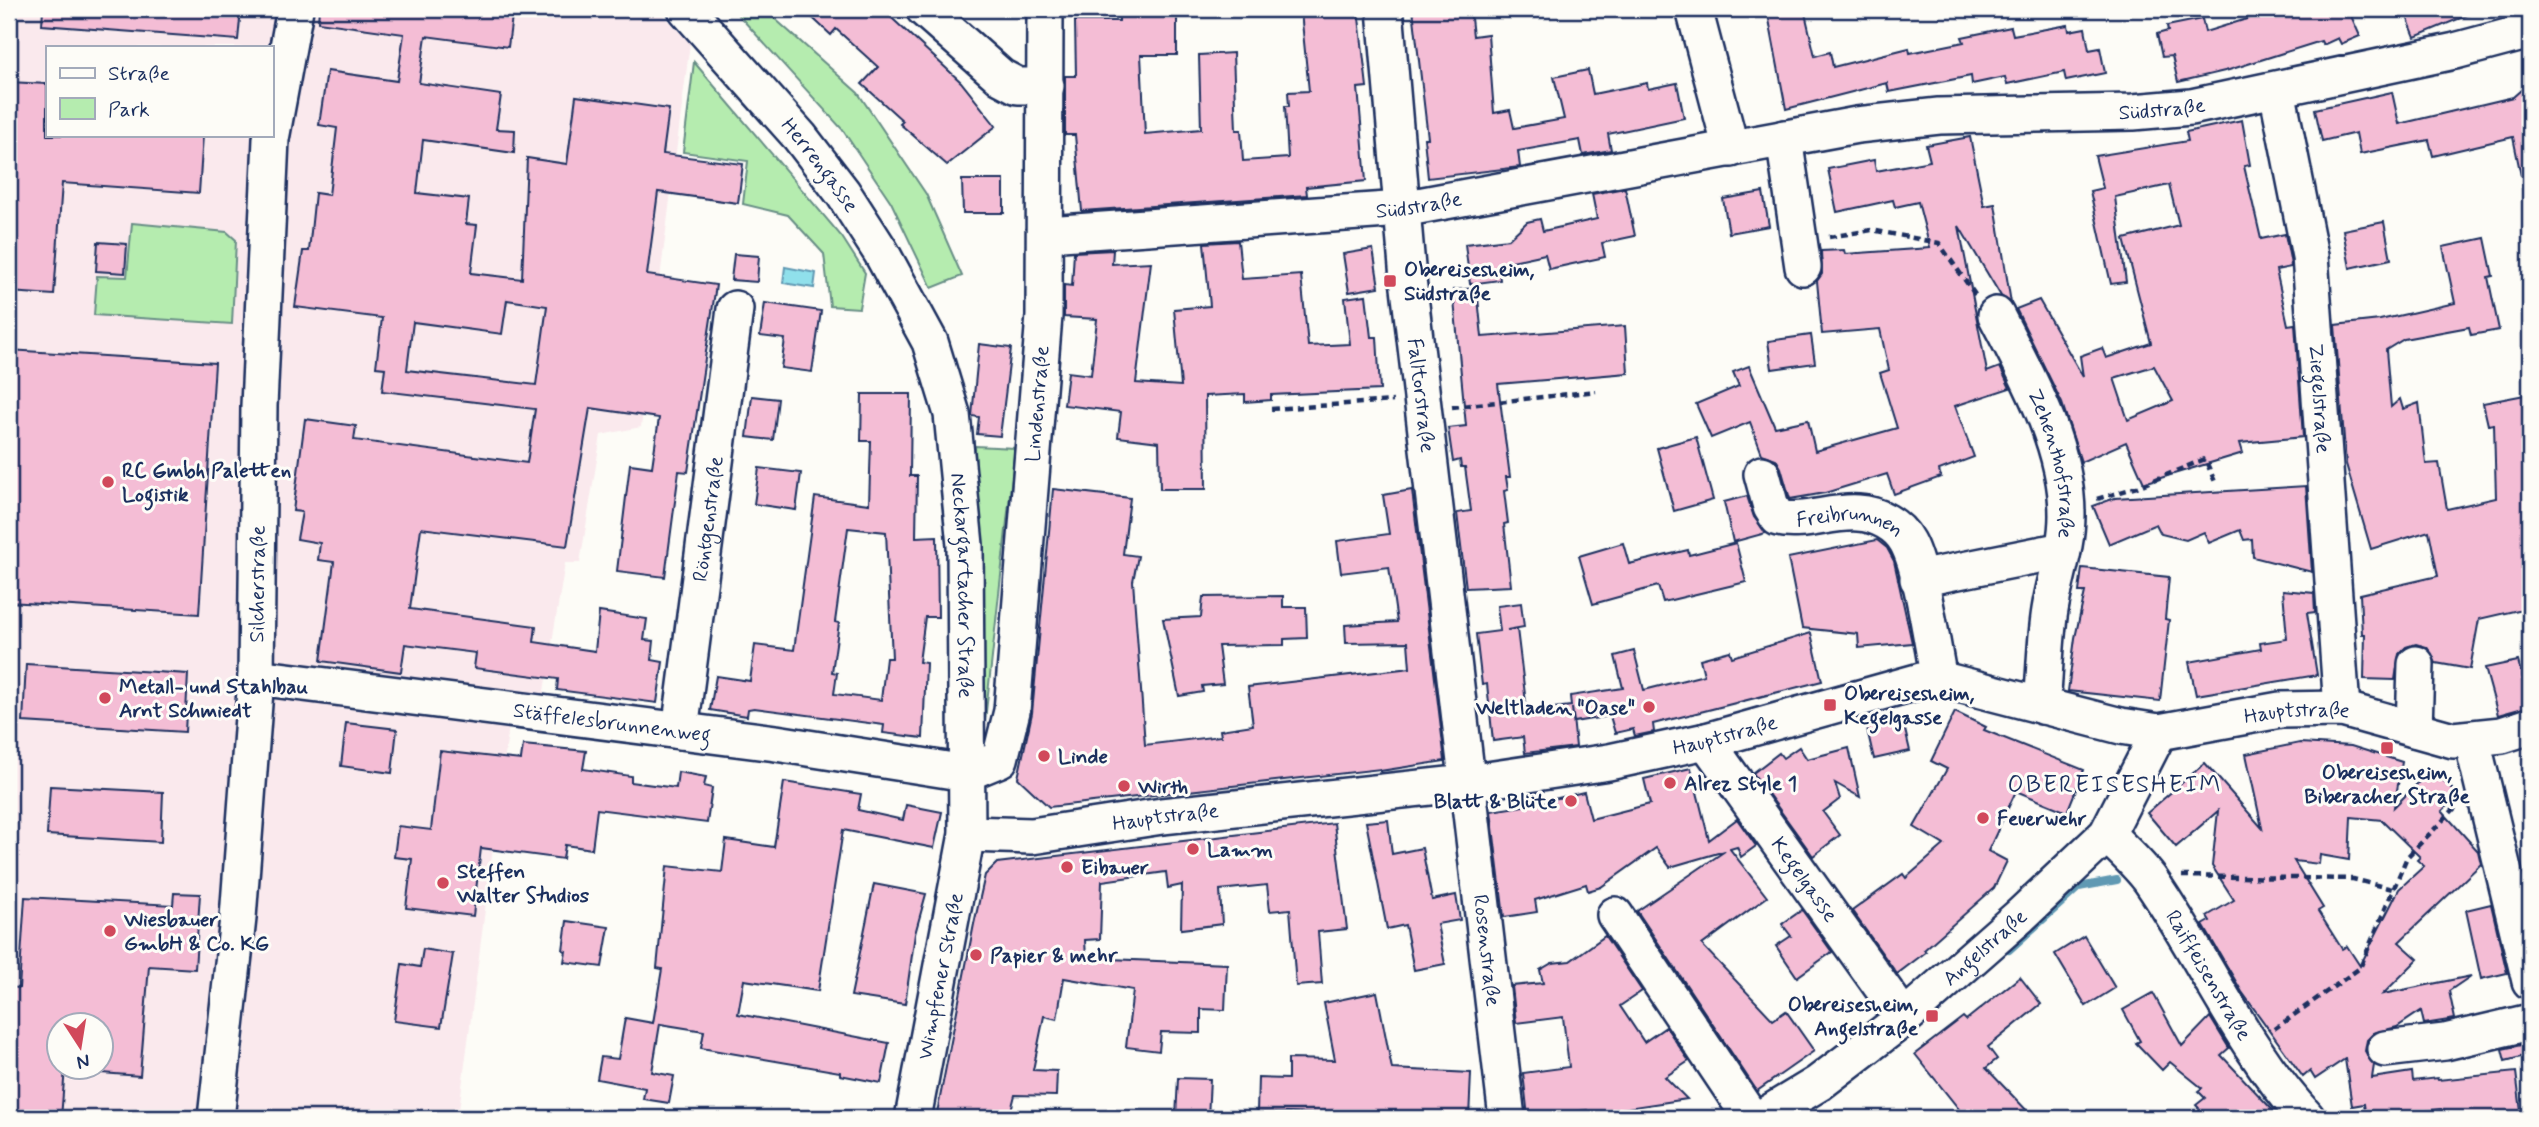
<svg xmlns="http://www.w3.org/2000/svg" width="2539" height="1127" viewBox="0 0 2539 1127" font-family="Mynerve,sans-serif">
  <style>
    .built { fill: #fae9ed; fill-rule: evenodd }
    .green { fill: #b5ecaf; stroke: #688e86; stroke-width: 2 }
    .water { fill: #90e0eb; stroke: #6199b3; stroke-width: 2 }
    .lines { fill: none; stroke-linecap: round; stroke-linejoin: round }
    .stream { stroke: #6199b3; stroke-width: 8 }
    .building { fill: #f4bdd5; stroke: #1b2f5e; stroke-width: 2; fill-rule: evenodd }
    .minor-casing { stroke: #1b2f5e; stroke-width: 40 }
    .path { stroke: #1b2f5e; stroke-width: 4.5; stroke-dasharray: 7 5; stroke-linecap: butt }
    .minor { stroke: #fdfcf7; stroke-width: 35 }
    .poi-dot { fill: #d1495b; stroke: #fdfcf7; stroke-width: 2.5 }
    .labels { text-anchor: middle; stroke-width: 6; stroke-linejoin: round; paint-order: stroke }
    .street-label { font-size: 21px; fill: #1b2f5e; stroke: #fdfcf7 }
    .poi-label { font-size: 21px; font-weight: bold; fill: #1b2f5e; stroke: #fdfcf7; text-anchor: start }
    .quarter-label { font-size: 24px; letter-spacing: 2px; fill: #1b2f5e; stroke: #fdfcf7 }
  </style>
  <rect width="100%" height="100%" fill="#fdfcf7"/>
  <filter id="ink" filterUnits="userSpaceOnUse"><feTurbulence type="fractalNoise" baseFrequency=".0143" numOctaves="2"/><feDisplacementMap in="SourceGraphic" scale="14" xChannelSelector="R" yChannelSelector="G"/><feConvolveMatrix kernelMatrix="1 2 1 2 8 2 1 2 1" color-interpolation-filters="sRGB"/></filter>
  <g filter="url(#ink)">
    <path class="built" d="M9,9H658L690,43L641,427L601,435L580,563H565L538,728L509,725L458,1118H9ZM47,47H271V135H47ZM60,1026H102V1068H60Z"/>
    <g class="green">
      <polygon points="733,9 764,9 858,93 926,194 962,276 932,288 891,202 842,129"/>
      <polygon points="694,62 842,237 865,273 859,308 830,306 824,254 788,215 743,204 748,161 683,152"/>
      <polygon points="132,223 227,232 236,240 232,324 94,315 97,276 127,277"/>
      <polygon points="975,446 1015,448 984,730"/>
    </g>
    <polygon class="water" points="785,267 816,273 814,288 783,283"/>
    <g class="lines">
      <polyline class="stream" points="2009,950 2079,887 2117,880"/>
    </g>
    <g class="building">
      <polygon points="43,9 241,9 238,40 42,25"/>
      <path d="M319,9H513L508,47L426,36L419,83L501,95L496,129L515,130L514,153L423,140L417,193L469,199L466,224L477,225L471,273L522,279L527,158L567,164L576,96L669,109L663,154L743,164L738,203L658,192L647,275L716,285L688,472L679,471L665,577L617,571L630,464L652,467L659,418L590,408L567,546L421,528L410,609L536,626L534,642L595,651L599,612L647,619L644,640L654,641L652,660L663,662L657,703L557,690L558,679L474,668L476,653L405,644L401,672L321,661L334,562L318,560L320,543L297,539L302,512L293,511L305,419L356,426L354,440L527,463L535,409L382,391L385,368L376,367L382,318L295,307L303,251H309L315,193L329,195L337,128L319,125L327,71L397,81L404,34L318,22ZM507,300L547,306L536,385L407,370L413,322L502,334Z"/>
      <polygon points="803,9 882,9 961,82 996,126 947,165 900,124 903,121 862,84 878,67 836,29 831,35"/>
      <polygon points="1177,9 1177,55 1141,55 1145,134 1201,129 1199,55 1233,53 1236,130 1241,130 1243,161 1288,158 1285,106 1289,106 1288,92 1309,91 1301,12 1358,9 1367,87 1358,88 1366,181 1306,187 1307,195 1082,211 1075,135 1065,135 1065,76 1076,76 1075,21 1119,21 1119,10"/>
      <polygon points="1413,9 1470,9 1473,36 1488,34 1494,113 1510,110 1514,128 1564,119 1554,77 1588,70 1593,94 1647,83 1648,89 1677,83 1684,118 1608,134 1611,150 1583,155 1580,140 1518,151 1520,167 1428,178 1424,138 1428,138"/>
      <polygon points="1767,9 1804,9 1815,56 1830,52 1833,67 1909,48 1910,53 1964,42 1962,37 2011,27 2013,35 2068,25 2069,31 2085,28 2089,50 2100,48 2105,73 2066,81 2064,72 2007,84 2005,77 1972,84 1971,76 1889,92 1887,83 1786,109"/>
      <polygon points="2279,9 2348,9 2360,36 2341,44 2338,38 2323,45 2321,41 2229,70 2178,82 2172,56 2162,57 2157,34 2168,31 2167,26 2202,19 2205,32"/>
      <polygon points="2404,9 2482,9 2415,37"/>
      <polygon points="9,82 47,84 47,135 203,135 199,193 62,183 54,295 9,292"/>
      <polygon points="2530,82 2530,175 2521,176 2513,137 2433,156 2429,140 2360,154 2356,133 2322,141 2315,109 2392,92 2399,124 2513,97"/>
      <path d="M2242,120L2250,165L2244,166L2261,239L2285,234L2290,259L2291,267L2276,270L2288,325L2295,324L2303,437L2240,443L2243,453L2144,483L2126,442L2081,462L2062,403L2016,309L2039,300L2083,377L2080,356L2102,348L2106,358L2151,343L2124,239L2179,225L2169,185L2115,197L2126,282L2111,284L2090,191L2103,188L2095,156L2188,141L2186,132ZM2154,366L2173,401L2128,420L2114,378Z"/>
      <polygon points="1970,137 1984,206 1995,204 2011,303 2001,296 1959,226 1987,372 2000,367 2010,388 1955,406 1974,457 1939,470 1941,477 1894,494 1887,474 1825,493 1790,499 1781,468 1776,459 1762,454 1750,422 1711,438 1696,404 1739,386 1733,372 1749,366 1775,427 1808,420 1815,451 1897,428 1880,373 1889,370 1880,329 1822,334 1817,281 1822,274 1821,251 1844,250 1845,254 1930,248 1918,202 1895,207 1893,200 1837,212 1828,169 1874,160 1876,171 1930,161 1926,145"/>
      <polygon points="962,180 1004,180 1004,213 963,213"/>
      <polygon points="1625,188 1635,236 1602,243 1605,257 1549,269 1545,254 1498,264 1500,280 1470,284 1465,244 1509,239 1527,222 1540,219 1543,231 1597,219 1592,194"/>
      <polygon points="1763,192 1769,226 1729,233 1723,199"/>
      <polygon points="2384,222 2391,259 2350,268 2343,230"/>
      <polygon points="2485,238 2493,276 2488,277 2499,330 2471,335 2469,327 2404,339 2386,350 2391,407 2400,399 2403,409 2419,403 2426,464 2439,463 2447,509 2496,498 2494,424 2488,425 2483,403 2530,394 2530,598 2525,599 2527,608 2479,619 2470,669 2436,663 2427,647 2416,644 2406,647 2399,654 2395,680 2364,679 2365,634 2362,634 2360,594 2438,576 2429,531 2371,549 2346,464 2335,325 2380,320 2455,303 2443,247"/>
      <polygon points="1238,241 1242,279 1301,275 1308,346 1350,344 1345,298 1366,295 1371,337 1377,337 1380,390 1271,395 1271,400 1245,402 1245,394 1205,396 1206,489 1160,489 1159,442 1118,437 1121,412 1064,405 1068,372 1091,375 1097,319 1064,317 1064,285 1072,286 1074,252 1113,250 1112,264 1151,262 1136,383 1181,386 1174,309 1210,306 1204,243"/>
      <polygon points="98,242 127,244 125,273 96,271"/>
      <polygon points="1373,249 1379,287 1349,292 1343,254"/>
      <polygon points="734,254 759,256 757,282 731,280"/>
      <polygon points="1477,288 1482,337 1625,326 1628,373 1498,384 1510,477 1506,477 1508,490 1504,491 1508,523 1504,524 1511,586 1466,588 1457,513 1471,511 1465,467 1461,467 1460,460 1453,462 1448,428 1466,426 1453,290"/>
      <polygon points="765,303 821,311 812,372 781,368 785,339 760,336"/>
      <polygon points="1811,335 1815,363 1772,369 1768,341"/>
      <polygon points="979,344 1011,348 1000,436 977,434 979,417 972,416"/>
      <polygon points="9,350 215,363 199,614 9,602"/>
      <path d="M862,394H911L910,476H917L916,537L937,536L938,617H925L919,662L926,663L923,738L883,733L884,725L754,708L748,709L747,716L710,710L716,676L750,681L755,645L794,650L815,497L869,504L871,441H861ZM848,528L886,532L892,658H886L881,700L834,694L837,673L832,672L839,623L835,622Z"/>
      <polygon points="752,396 778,399 773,440 747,437"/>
      <polygon points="1696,437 1713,500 1674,511 1657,448"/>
      <polygon points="759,468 801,473 796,510 754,504"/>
      <polygon points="2306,486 2312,572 2253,557 2252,539 2244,540 2240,530 2209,543 2204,532 2186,540 2161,534 2156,524 2109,544 2093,506 2115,498"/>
      <polygon points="1053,489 1130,498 1123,554 1138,556 1133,581 1145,745 1221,736 1220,730 1253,725 1248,687 1410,668 1408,642 1346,643 1345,625 1397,622 1389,567 1341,573 1337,541 1389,534 1383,495 1412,490 1445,761 1380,771 1380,769 1049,807 1018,778 1032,713"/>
      <polygon points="1747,496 1754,517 1766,533 1733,542 1724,502"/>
      <polygon points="1877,540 1887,548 1894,561 1912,643 1859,648 1858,634 1802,628 1788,558"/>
      <polygon points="1623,543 1629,564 1688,550 1689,555 1736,543 1746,582 1663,602 1658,586 1593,604 1579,556"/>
      <polygon points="2082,568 2169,577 2165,619 2169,620 2160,701 2068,691 2075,638 2085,592 2079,592"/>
      <polygon points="2283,590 2314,593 2315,612 2307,613 2317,675 2196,695 2189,662 2261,649 2260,643 2287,639"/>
      <polygon points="1283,596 1283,607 1306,607 1307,638 1284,639 1284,645 1218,646 1223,684 1202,686 1203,692 1179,696 1163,619 1201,617 1203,597"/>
      <polygon points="1521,603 1524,627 1507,630 1517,629 1527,711 1571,706 1570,696 1623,688 1615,656 1634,651 1644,690 1704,675 1700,659 1730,651 1732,657 1811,633 1822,681 1653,724 1654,732 1635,736 1633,729 1615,733 1610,716 1574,722 1572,708 1576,747 1525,753 1523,737 1493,741 1487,684 1482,685 1476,634 1500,631 1497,606"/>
      <polygon points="2518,661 2530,706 2498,715 2485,668"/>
      <polygon points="26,664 188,674 185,732 23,722"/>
      <polygon points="1955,712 1986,727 1984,730 2084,770 2067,812 2016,791 1988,851 2007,861 1994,888 1924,950 1926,952 1897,974 1852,911 1903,874 1906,878 1944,845 1914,827 1947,769 1931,761"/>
      <polygon points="1902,717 1910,751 1874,759 1866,725"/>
      <polygon points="346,723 397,729 392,773 341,766"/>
      <path d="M2300,743L2351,746L2402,762L2394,807L2432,769L2458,795L2442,811L2478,851L2481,864L2399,942L2418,959L2383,994L2471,976L2449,991L2455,1019L2424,1024L2421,1011L2397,1027L2374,1033L2367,1040L2365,1051L2374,1065L2372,1078L2412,1072L2413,1081L2437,1078L2438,1080L2516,1072L2521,1111L2442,1118L2441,1109L2366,1118L2364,1104L2352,1106L2345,1059L2315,1079L2310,1071L2303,1077L2242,992L2203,925L2210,921L2207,916L2234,900L2212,866L2218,811L2176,847L2147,813L2205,763L2262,828L2246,754ZM2351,817L2382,820L2420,857L2417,860L2424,866L2399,889L2360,966L2347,946L2342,949L2318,911L2323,908L2294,861L2319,864L2320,855L2349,860Z"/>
      <polygon points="523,745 586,751 583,769 631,776 631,782 676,788 678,772 706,777 704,786 712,788 707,823 597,809 592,849 565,845 563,859 481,848 473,916 406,908 412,859 394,857 398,826 431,830 440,751 521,760"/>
      <polygon points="1799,747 1807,759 1849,748 1860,797 1835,783 1840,799 1823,812 1840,835 1813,856 1753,773 1779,753 1783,758"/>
      <polygon points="1691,768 1709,840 1737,819 1756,846 1741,857 1737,847 1730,849 1767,897 1702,945 1773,1020 1786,1011 1814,1051 1757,1091 1637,911 1725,851 1670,867 1656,848 1601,887 1588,891 1586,884 1535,900 1537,912 1504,917 1491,811 1549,802 1549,800 1584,792 1591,819 1650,804 1644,779"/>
      <polygon points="784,782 861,794 858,810 903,820 906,805 942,812 934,848 843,830 818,991 744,980 738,1014 889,1043 881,1083 840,1075 840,1072 701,1048 704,1031 660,1024 652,1072 674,1076 669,1103 643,1099 645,1088 597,1079 601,1057 618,1059 625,1018 653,1023 662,969 657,968 667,866 722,872 726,840 774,847"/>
      <polygon points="50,786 163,792 161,842 47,835"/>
      <polygon points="1388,820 1392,854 1422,848 1432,900 1456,895 1460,920 1437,924 1445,964 1414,970 1405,925 1387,929 1366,822"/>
      <polygon points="1334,823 1347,929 1318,932 1322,984 1296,986 1290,909 1270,911 1267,885 1220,890 1222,924 1181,929 1182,885 1168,888 1166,872 1102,881 1100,939 1085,940 1086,958 1227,964 1225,1010 1201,1009 1201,1033 1161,1032 1159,1051 1126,1047 1133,990 1064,978 1057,1019 1044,1016 1033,1070 1057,1071 1056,1096 1015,1095 1009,1118 936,1118 974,924 985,875 997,863"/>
      <polygon points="874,884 926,894 915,934 905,1004 851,996"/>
      <polygon points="174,893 200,894 195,969 149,966 140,1076 102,1073 102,1026 60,1026 60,1068 65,1068 61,1118 9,1118 9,987 19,988 25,897 173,905"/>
      <polygon points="2491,904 2507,973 2481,979 2466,910"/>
      <polygon points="1802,910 1832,952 1797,977 1776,946 1791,936 1782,924"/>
      <polygon points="567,921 609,927 602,967 564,962 566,951 563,950"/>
      <polygon points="1605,936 1642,991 1620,1006 1644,1042 1666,1027 1689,1061 1665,1077 1687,1099 1607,1111 1608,1118 1588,1118 1587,1110 1528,1117 1523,1073 1569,1067 1563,1017 1516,1023 1512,986 1543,983 1540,970 1552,963 1570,961"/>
      <polygon points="2084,936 2115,988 2086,1006 2055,954"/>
      <polygon points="423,949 453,954 441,1027 394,1021 402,964 420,967"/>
      <polygon points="2020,977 2041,1004 1988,1047 1997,1059 1986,1068 2034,1118 1966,1118 1915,1054 1963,1017 1966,1020"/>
      <polygon points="1377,992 1392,1069 1471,1073 1469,1118 1257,1112 1258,1078 1288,1079 1288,1059 1335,1060 1324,1003"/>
      <polygon points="2153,993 2182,1046 2210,1017 2229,1048 2221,1055 2280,1118 2208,1118 2196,1105 2205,1098 2198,1091 2202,1088 2170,1062 2162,1070 2136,1043 2140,1041 2123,1010"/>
      <polygon points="2526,1044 2529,1055 2505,1061 2502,1049"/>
      <polygon points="1178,1078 1210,1079 1208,1118 1176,1118"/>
    </g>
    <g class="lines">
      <defs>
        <g id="minor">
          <path id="s1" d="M686,9L800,137L843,193L881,252L930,342L952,414L965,545L967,834L913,1118"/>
          <polyline points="924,9 1001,77 1018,86 1046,86"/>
          <path id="s2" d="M1385,9L1408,279L1507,1118"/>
          <polyline points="1694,9 1731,149"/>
          <path id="s3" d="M2277,90L2310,256L2342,709"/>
          <polyline points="1784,138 1803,267"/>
          <path id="s4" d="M1047,234L1402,209L1857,125L1939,116L2133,112L2191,107L2455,51L2530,31"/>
          <path id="s5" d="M1996,315C2027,375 2067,445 2067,515C2067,548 2055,578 2050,610C2045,641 2045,674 2042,706"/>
          <path id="s6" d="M1762,474L1771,507L1778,518C1804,524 1831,511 1858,513C1877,514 1898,525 1907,542C1922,569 1932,645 1939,679"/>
          <polyline points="1918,579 2063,550"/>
          <path id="s7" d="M256,677L776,743L966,773L1000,759L1012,711L1044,316L1045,9"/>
          <polyline points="2414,729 2416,664"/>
          <path id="s8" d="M680,731L735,309"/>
          <polyline points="2472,740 2530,981"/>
          <path id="s9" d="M1706,741L1904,1018"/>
          <path id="s10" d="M967,834L1032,836L1162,816L1467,783L1609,762L1706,741L1924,680L1939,679L2121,726L2159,732L2280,710L2342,709L2453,740L2502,735L2530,726"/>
          <path id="s11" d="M2107,834C2121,849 2139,864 2151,881C2205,959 2242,1048 2307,1118"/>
          <polyline points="1615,915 1751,1118"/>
          <polyline points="2385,1049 2445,1042 2530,1022"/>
          <path id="s12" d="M216,1118L238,918L256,677L259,406L271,139L295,9"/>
          <path id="s13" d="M1761,1118L1819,1083L1904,1018L2020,916L2107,834L2159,732"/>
        </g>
      </defs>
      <use href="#minor" class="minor-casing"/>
      <g class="path">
        <polyline points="1829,237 1872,230 1939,243 1976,296"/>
        <polyline points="1452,407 1596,391"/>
        <polyline points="1271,409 1393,401"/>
        <polyline points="2097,499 2137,487 2205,459 2216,484"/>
        <polyline points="2182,876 2353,879 2392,889"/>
        <polyline points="2274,1029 2360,968 2407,857 2456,807"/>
      </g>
      <use href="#minor" class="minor"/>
    </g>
  </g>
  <g class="poi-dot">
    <rect x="1383" y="274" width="14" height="14" rx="3.5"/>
    <circle cx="108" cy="482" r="7"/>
    <circle cx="105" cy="698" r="7"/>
    <rect x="1823" y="698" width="14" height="14" rx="3.5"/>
    <circle cx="1649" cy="707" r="7"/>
    <rect x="2380" y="741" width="14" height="14" rx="3.5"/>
    <circle cx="1044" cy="756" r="7"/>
    <circle cx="1670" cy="783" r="7"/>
    <circle cx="1124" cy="786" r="7"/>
    <circle cx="1571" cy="801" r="7"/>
    <circle cx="1983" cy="818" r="7"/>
    <circle cx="1193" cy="849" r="7"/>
    <circle cx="1067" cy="867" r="7"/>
    <circle cx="443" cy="883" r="7"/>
    <circle cx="110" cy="931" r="7"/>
    <circle cx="976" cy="955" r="7"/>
    <rect x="1925" y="1009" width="14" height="14" rx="3.5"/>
  </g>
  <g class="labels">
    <g class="street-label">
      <text dy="7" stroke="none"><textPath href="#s4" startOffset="1124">Südstraße</textPath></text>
      <text dy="7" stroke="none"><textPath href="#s1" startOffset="206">Herrengasse</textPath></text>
      <text dy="7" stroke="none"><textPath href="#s4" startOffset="373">Südstraße</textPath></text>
      <text dy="7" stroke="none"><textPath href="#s2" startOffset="388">Falltorstraße</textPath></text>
      <text dy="7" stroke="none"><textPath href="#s3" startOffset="312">Ziegelstraße</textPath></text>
      <text dy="7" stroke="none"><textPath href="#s7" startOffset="1111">Lindenstraße</textPath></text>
      <text dy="7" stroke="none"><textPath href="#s5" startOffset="161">Zehenthofstraße</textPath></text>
      <text dy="7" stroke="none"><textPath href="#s8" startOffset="214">Röntgenstraße</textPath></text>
      <text dy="7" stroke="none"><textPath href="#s6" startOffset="121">Freibrunnen</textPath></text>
      <text dy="7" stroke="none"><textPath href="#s12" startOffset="536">Silcherstraße</textPath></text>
      <text dy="7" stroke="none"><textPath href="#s1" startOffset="662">Neckargartacher Straße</textPath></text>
      <text dy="7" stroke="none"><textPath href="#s10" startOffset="1354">Hauptstraße</textPath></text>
      <text dy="7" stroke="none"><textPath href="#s7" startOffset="359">Stäffelesbrunnenweg</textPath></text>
      <text dy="7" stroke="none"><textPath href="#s10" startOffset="766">Hauptstraße</textPath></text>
      <text dy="7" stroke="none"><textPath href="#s10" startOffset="200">Hauptstraße</textPath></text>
      <text dy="7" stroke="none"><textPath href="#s9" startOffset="170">Kegelgasse</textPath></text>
      <text dy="7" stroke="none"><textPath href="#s13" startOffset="282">Angelstraße</textPath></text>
      <text dy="7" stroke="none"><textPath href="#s2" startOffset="947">Rosenstraße</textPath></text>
      <text dy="7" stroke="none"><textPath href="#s11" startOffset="175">Raiffeisenstraße</textPath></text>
      <text transform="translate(940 976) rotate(-79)" y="7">Wimpfener Straße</text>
    </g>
    <g class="poi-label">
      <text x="1404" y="276">Obereisesheim,<tspan x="1404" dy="24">Südstraße</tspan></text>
      <text x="122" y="477">RC Gmbh Paletten<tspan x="122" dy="24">Logistik</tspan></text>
      <text x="119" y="693">Metall- und Stahlbau<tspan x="119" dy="24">Arnt Schmiedt</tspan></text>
      <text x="1844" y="700">Obereisesheim,<tspan x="1844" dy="24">Kegelgasse</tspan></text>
      <text x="1635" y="714" text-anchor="end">Weltladen "Oase"</text>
      <text x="1058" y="763">Linde</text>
      <text x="2387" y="779" text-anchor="middle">Obereisesheim,<tspan x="2387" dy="24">Biberacher Straße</tspan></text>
      <text x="1684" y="790">Alrez Style 1</text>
      <text x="1138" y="793">Wirth</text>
      <text x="1557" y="808" text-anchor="end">Blatt &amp; Blüte</text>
      <text x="1997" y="825">Feuerwehr</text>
      <text x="1207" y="856">Lamm</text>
      <text x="1081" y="874">Eibauer</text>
      <text x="457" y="878">Steffen<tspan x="457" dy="24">Walter Studios</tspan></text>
      <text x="124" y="926">Wiesbauer<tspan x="124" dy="24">GmbH &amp; Co. KG</tspan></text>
      <text x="990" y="962">Papier &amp; mehr</text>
      <text x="1918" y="1011" text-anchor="end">Obereisesheim,<tspan x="1918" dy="24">Angelstraße</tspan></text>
    </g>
    <g class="quarter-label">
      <text x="2115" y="792">OBEREISESHEIM</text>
    </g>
  </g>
  <rect width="2539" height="1127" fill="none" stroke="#fdfcf7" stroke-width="35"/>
  <rect x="18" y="18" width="2504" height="1092" fill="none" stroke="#1b2f5e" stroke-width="2.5" filter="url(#ink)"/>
  <rect x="46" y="46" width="228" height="91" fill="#fdfcf7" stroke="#a3aaba" stroke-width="2"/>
  <rect x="60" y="68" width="35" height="10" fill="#fdfcf7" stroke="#a3aaba" stroke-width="2"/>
  <text x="108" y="80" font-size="21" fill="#1b2f5e">Straße</text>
  <rect x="60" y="98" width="35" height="21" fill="#b5ecaf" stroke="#a3aaba" stroke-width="2"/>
  <text x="108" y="116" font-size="21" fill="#1b2f5e">Park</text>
  <g transform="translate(80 1046) rotate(168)"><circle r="33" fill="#fdfcf7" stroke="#a3aaba" stroke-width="2"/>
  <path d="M0-5L12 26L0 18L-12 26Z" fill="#d1495b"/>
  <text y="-10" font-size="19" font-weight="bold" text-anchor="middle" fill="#1b2f5e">N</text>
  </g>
</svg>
